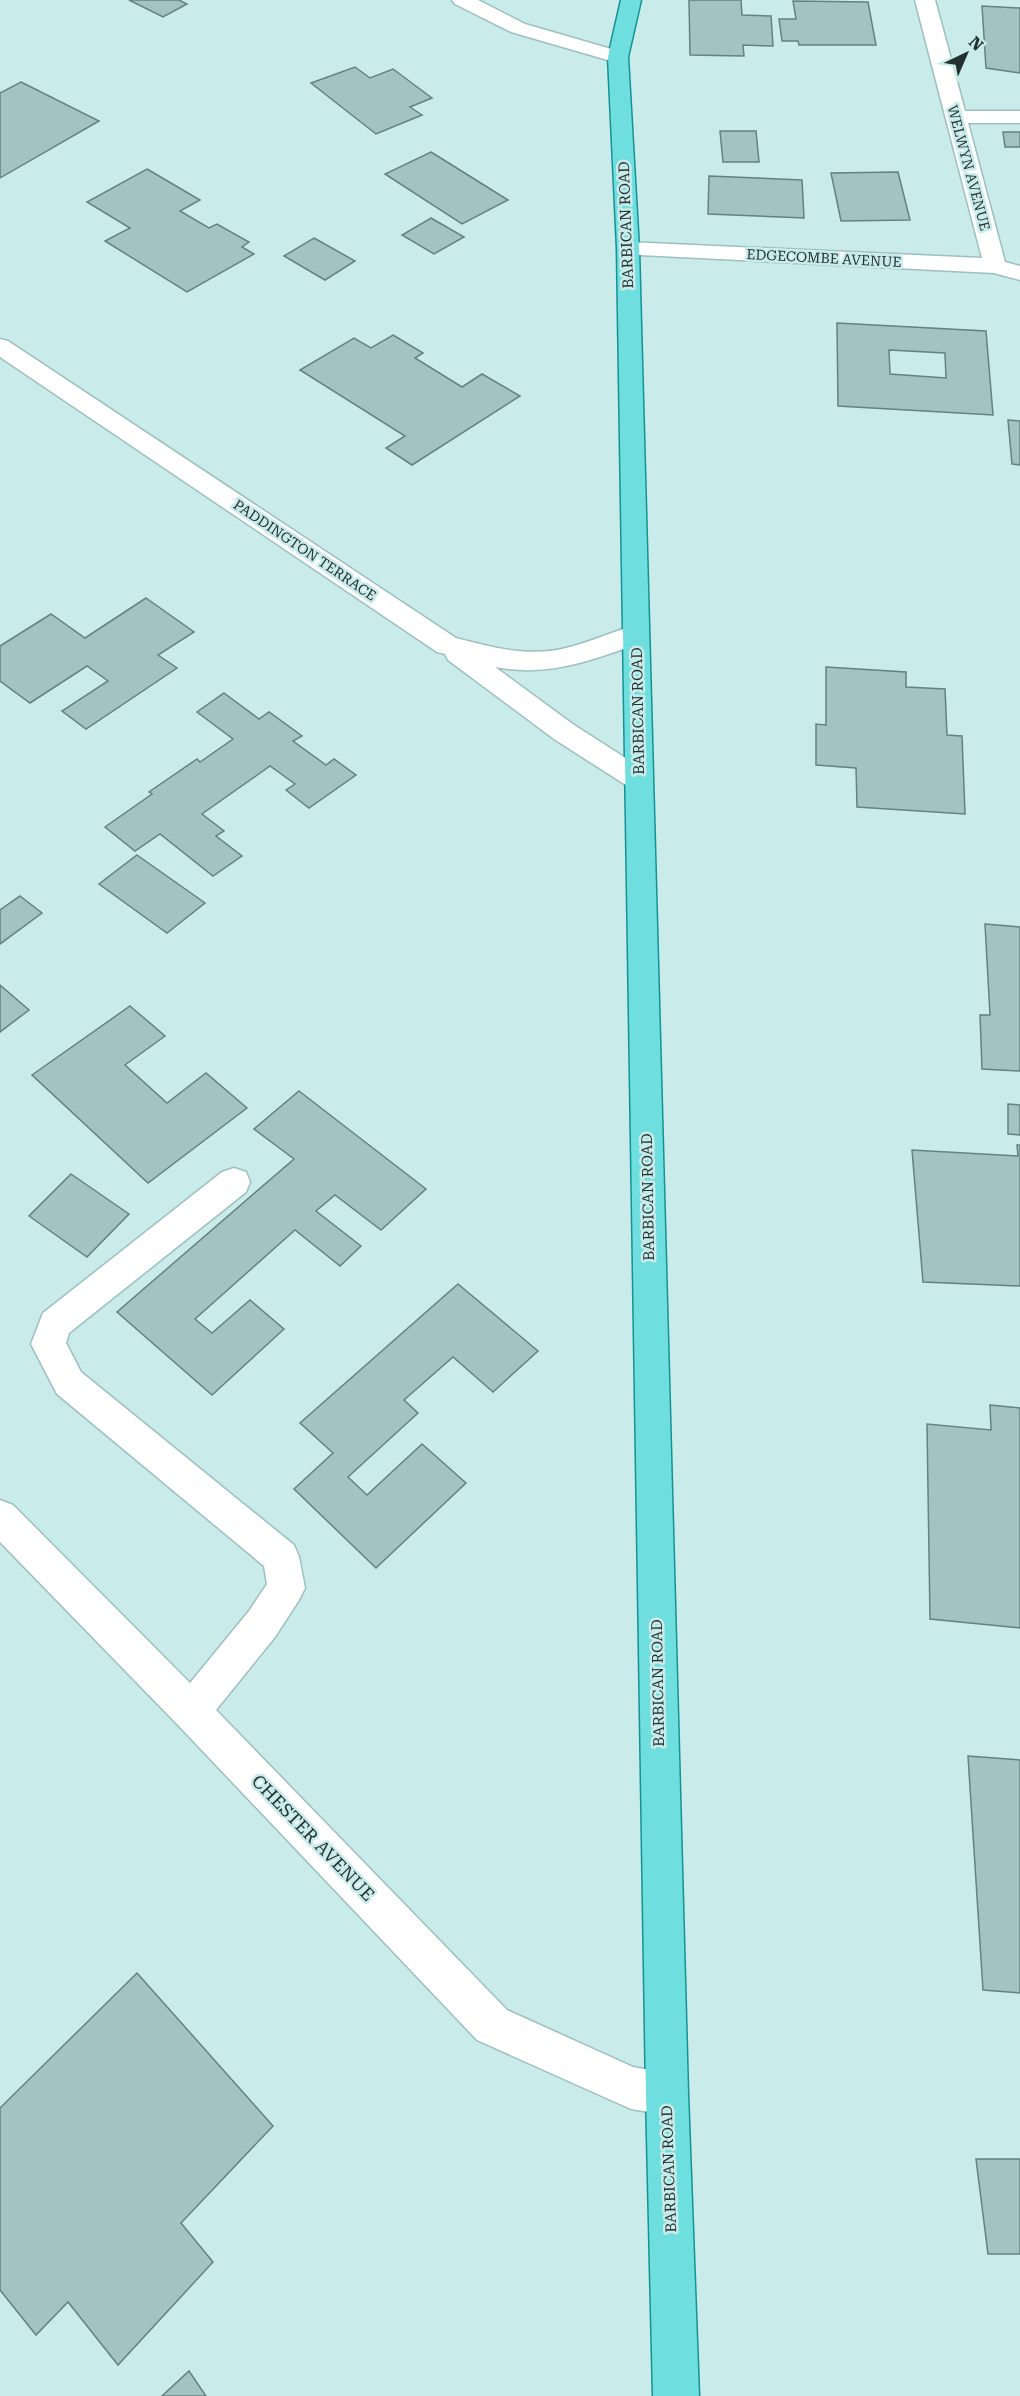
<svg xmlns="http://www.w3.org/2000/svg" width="1020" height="2396" viewBox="0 0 1020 2396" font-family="'Roboto Serif',serif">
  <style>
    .building { fill: #a2c3c2; stroke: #638282; stroke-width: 1.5; fill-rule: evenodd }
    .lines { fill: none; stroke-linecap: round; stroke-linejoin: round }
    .minor-casing { stroke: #9ebfbf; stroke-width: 3 }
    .major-casing { stroke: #159394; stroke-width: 3 }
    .minor { fill: #fff; fill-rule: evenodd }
    .major { fill: #6ededf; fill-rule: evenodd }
    .labels { text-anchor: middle; stroke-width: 5; stroke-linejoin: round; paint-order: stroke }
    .far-street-label { font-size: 14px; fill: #233131; stroke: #c9ebea }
    .street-label { font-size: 15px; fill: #233131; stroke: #c9ebea }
    .near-street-label { font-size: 18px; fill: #233131; stroke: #c9ebea }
  </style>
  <rect width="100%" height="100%" fill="#c9ebea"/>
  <g class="building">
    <polygon points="129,0 179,0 187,4 163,17"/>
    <polygon points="689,0 741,0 742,15 771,16 773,46 743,45 744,56 690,55"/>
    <polygon points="793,1 868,2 876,45 799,45 798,41 782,41 779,19 796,19"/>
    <polygon points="982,6 1020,8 1020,73 986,68"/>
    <polygon points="355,67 370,78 393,69 432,98 410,107 422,115 376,134 311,83"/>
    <polygon points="21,82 99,121 0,178 0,93"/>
    <polygon points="720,131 756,131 759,162 723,162"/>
    <polygon points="1003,132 1020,132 1020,147 1005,147"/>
    <polygon points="431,152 508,200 462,224 385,174"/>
    <polygon points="147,169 200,200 180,211 209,228 217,224 249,242 242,247 254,254 187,292 105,241 130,228 87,202"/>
    <polygon points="898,172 910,220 841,221 831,173"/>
    <polygon points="709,176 802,180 804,218 708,214"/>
    <polygon points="431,218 464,237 434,254 402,235"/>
    <polygon points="314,238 355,261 325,280 284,256"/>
    <path d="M837,323L986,331L993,415L838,406ZM889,350L945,353L946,378L890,374Z"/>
    <polygon points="393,335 423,353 415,358 462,387 482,374 520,396 412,465 386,448 405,436 300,370 354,338 371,348"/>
    <polygon points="1008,420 1020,421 1020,465 1012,464"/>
    <polygon points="146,598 194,632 158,655 177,668 86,729 62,711 108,681 87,666 30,703 0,681 0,646 51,614 85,638"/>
    <polygon points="826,667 906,672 906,687 945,689 947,735 962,736 965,814 857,807 856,768 816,765 816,724 826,725"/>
    <polygon points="224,693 259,719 269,712 302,736 293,741 326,765 334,759 356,775 309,808 286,790 295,784 270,766 202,814 224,831 216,836 242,856 213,876 160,834 135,851 105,827 152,794 149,792 197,759 200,762 233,739 197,712"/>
    <polygon points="137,855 205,903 167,933 99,884"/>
    <polygon points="20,896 42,913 0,944 0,910"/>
    <polygon points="985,924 1020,927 1020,1071 982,1069 980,1015 990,1015"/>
    <polygon points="0,985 29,1010 0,1032"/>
    <polygon points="130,1006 165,1036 125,1065 167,1103 206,1073 247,1108 148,1183 32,1075"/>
    <polygon points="299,1091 426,1189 381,1230 335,1195 316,1211 361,1246 340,1266 295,1230 195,1319 212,1333 250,1300 284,1329 212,1395 117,1312 294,1159 254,1129"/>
    <polygon points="1008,1104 1020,1105 1020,1135 1008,1134"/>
    <polygon points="1017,1145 1020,1145 1020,1286 923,1282 912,1150 1018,1156"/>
    <polygon points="71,1174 129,1214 87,1257 29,1216"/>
    <polygon points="458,1284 538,1351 493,1392 453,1357 404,1400 418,1413 348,1477 367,1495 422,1444 466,1483 376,1568 294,1489 333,1453 300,1423"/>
    <polygon points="990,1405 1020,1408 1020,1628 930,1619 927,1424 991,1430"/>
    <polygon points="968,1756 1020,1760 1020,1993 983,1990"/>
    <polygon points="137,1973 273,2126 181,2223 213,2262 118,2365 68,2302 36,2335 0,2290 0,2108"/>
    <polygon points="976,2159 1020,2159 1020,2254 988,2254"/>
    <polygon points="189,2371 206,2396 162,2396"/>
  </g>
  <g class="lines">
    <defs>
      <g id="minor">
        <polygon points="452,0 478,0 525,24 625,53 628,57 625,61 618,63 511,32 455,4"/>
        <polygon points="915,0 935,0 965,111 1020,111 1020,123 968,123 1005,262 1020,266 1020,280 994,273 620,254 617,249 620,244 628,242 982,258"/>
        <path d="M0,339L8,341L456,638C494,648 531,658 570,647C593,641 614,631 636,625L646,627L649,634L646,641C595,659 549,678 495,667L574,725L649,773L653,780L649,787L639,790L629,787L554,739L448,660L445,654L437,652L0,357Z"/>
        <polygon points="234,1168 246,1172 250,1182 246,1192 69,1333 66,1343 81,1372 294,1545 299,1557 305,1588 299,1600 275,1637 216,1710 507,2010 633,2067 667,2073 682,2079 688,2094 682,2109 667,2115 631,2109 477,2040 177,1724 0,1542 0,1500 13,1505 190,1683 249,1611 267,1584 264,1566 57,1394 31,1344 43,1313 222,1172"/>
      </g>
      <polygon id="major" points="621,0 641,0 628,57 639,249 688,2094 699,2396 653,2396 646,2094 617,249 608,57"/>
    </defs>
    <use href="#minor" class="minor-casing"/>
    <use href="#major" class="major-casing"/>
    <use href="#minor" class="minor"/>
    <use href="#major" class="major"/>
  </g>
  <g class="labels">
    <g class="far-street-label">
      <text transform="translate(969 168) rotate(75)" y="5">WELWYN AVENUE</text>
      <text transform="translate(824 258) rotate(3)" y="5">EDGECOMBE AVENUE</text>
      <text transform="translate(305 550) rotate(34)" y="5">PADDINGTON TERRACE</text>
    </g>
    <g class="street-label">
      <text transform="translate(626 225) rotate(-92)" y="5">BARBICAN ROAD</text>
      <text transform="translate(638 711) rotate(-91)" y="5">BARBICAN ROAD</text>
      <text transform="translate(648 1197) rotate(-91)" y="5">BARBICAN ROAD</text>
      <text transform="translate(658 1683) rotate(-91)" y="5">BARBICAN ROAD</text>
      <text transform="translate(669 2169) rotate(-92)" y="5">BARBICAN ROAD</text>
    </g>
    <g class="near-street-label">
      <text transform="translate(313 1838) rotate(46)" y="6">CHESTER AVENUE</text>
    </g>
  </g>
  <g transform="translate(966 54) rotate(44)" stroke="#c9ebea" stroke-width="4.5" paint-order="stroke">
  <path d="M0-4.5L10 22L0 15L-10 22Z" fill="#233131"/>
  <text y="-9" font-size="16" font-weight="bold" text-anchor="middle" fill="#233131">N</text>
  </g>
</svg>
